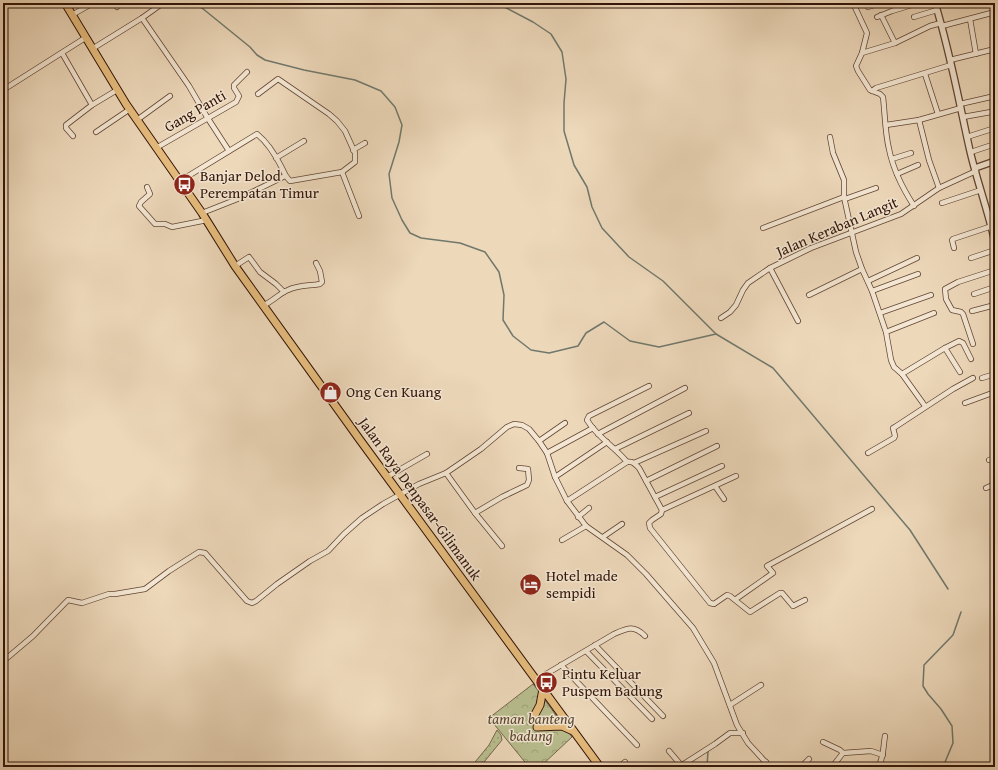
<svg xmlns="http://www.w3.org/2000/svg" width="998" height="770" viewBox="0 0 998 770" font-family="'Gentium Book Plus',serif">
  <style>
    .grass { fill: url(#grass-dots); stroke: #76694c }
    .park { fill: url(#park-crowns); stroke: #76694c }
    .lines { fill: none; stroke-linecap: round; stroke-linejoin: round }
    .stream { stroke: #70786c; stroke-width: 1.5 }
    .minor-casing { stroke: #624534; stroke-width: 6 }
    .tertiary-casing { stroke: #624534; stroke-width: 8 }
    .trunk-casing { stroke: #331408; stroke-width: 9 }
    .minor { stroke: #f3e6d2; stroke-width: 4.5 }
    .tertiary { stroke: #f3e6d2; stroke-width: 5.5 }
    .trunk { stroke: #e6bc7d; stroke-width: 7 }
    .labels { text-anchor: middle; stroke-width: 3; stroke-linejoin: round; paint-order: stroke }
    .street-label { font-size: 15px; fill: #331408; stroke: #f3e6d2 }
    .poi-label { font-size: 15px; fill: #331408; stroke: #f3e6d2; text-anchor: start }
    .park-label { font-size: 15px; font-style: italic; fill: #5b4730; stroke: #f3e6d2 }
  </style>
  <defs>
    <pattern id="grass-dots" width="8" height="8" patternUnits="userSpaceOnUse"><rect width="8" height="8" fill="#b9be8f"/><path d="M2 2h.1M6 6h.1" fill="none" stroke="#a0a27a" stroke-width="1.8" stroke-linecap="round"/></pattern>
    <pattern id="park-crowns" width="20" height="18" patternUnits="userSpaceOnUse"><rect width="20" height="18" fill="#b9be8f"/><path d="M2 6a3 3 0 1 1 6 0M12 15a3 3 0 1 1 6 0" fill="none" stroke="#a0a27a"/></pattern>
  </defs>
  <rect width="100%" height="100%" fill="#edd8ba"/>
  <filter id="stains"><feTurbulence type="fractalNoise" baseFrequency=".005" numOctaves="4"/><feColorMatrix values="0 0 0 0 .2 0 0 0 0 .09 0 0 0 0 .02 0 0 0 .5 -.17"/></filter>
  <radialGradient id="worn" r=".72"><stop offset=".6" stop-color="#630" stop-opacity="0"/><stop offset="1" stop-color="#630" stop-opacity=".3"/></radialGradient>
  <polygon class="grass" points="497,730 501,735 502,740 480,767 471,767 489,745"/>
  <polygon class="park" points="533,684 572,737 540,767 529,767 489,718"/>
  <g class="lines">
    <g class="stream">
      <polyline points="191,3 202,8 250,47 257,55 265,60 304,70 355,80 381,91 395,107 402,125 399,142 389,174 392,198 402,220 410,233 421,238 460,243 485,252 499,272 504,295 503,320 513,336 531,350 549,353 578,346 586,333 604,322 630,341 659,347 716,334"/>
      <polyline points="497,3 533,22 551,34 562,52 566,79 564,103 564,131 574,165 587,187 592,207 602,228 629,257 663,281 716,334 773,368 910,530 948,589"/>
      <polyline points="707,767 708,751"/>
      <polyline points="943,767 953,743 952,726 941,709 928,694 923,686 924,665 953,635 961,612"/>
    </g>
    <defs>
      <g id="minor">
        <polyline points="115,3 117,7"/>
        <path d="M853,3L867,33L862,53L856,66L858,71L870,90L880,94L883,97C885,114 885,133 889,149C893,169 903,189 914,206"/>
        <polyline points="868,7 880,3"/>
        <polyline points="72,15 93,3"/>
        <polyline points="881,15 895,43"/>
        <polyline points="877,17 892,11 918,3"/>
        <polyline points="914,17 937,10"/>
        <polyline points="142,18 189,86 207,117 229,151"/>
        <polyline points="970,19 976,54"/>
        <polyline points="942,26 995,12"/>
        <polyline points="92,49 142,18 163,3"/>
        <polyline points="62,53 92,105"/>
        <polyline points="862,53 895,43 930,26 941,23"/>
        <polyline points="950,60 995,49"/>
        <polyline points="925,74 938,114"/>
        <polyline points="3,90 85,38"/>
        <polyline points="872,91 876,88 951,65"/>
        <polyline points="960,104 995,96"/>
        <polyline points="963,117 991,112"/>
        <polyline points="137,120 170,96"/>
        <polyline points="919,120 929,160 939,188"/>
        <polyline points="886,125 919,120 961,108"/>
        <polyline points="96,132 130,109"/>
        <polyline points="73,136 66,128 66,125 92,105 117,90"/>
        <polyline points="830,137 833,153 844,180 844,197 856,252 862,269 872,291 886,332 891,360 894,367 902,374 925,406"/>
        <polyline points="967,137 995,128"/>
        <polyline points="156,148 236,102 239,96 234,88 234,85 247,72"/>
        <polyline points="353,150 365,143"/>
        <polyline points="971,152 995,144"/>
        <polyline points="276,158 304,141"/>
        <polyline points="892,159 911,153"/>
        <polyline points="342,172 359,216"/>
        <polyline points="897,174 918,165"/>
        <path d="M180,181L257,134C267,142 276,156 282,168C284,173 285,176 290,181L342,172L355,162V153L345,131L337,121L329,114L278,79L258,94"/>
        <polyline points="147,187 150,194 141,202 139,206 155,224 165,224 172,227 207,220"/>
        <polyline points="845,199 876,188"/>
        <polyline points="942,203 981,190"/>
        <polyline points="202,213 240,198 285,176"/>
        <polyline points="763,228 844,197"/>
        <polyline points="954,248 952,240 953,239 995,225"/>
        <polyline points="971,258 995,250"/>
        <polyline points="235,266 249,257 260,272 276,284 284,292"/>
        <polyline points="770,268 798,321"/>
        <polyline points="868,281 917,258"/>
        <polyline points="872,291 918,274"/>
        <polyline points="974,294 995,287"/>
        <polyline points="809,295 862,269"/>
        <path d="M264,305C273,301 280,293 288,290C298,285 309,286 320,284L322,282L320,271L316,263"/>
        <polyline points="972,311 995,305"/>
        <polyline points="880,313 931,295"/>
        <polyline points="721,318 730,312 736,305 743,290 748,283 770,268 811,248 901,214 939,188 976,171"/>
        <polyline points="886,332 934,313"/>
        <polyline points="973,344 963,314 961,312 952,310 946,299 945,289 958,282 995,270"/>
        <polyline points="945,348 960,372"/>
        <polyline points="994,358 995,358"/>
        <polyline points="902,374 945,348 959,341 963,343 971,359"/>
        <polyline points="982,378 995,374"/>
        <path d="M649,386L589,416L587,420C597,437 615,447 627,462C633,461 635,464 639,468L662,510L736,476"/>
        <polyline points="965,403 995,392"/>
        <polyline points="598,434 685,388"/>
        <polyline points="539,441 565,423"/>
        <polyline points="615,449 689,413"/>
        <polyline points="547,453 593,428"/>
        <polyline points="868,453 894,438 895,436 893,428 895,427 953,389 973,378"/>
        <polyline points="989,460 995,458"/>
        <polyline points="634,463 706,431"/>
        <polyline points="446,473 475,513 502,546"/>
        <polyline points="387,477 427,454"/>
        <polyline points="555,477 607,442"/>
        <polyline points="646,481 717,446"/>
        <polyline points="715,486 724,499"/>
        <polyline points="986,488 995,484"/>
        <polyline points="655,497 722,466"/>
        <polyline points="567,501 627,462"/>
        <polyline points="662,510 661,514 652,520 649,523 650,528 710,603 714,604 727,595 730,596 750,612 780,593 782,593 793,606 805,600"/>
        <polyline points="475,513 502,497 527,485 529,480 528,469 519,468"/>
        <polyline points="578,517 589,508"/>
        <polyline points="603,537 622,524"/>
        <polyline points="562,540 586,526"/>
        <polyline points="736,599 773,573 767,566 872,509"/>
        <polyline points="595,645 663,716"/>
        <polyline points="586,651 652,719"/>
        <polyline points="3,660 7,658 33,636 68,600 82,603 109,594 115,594 145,589 169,571 199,552 205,553 247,601 252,603 256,601 277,584 310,561 328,551 344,534 362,518 383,504 419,484 446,473 481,449 507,427 514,424 522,425 529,429 539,441 547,453 555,477 567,501 586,526 627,555 646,574 693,628 714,663 737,725 748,743 770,767"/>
        <polyline points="561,665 637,745"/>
        <path d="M536,680L614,634C628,628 634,625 645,636"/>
        <polyline points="730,705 761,685"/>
        <polyline points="823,742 840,750 843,753 832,767"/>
        <polyline points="669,751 681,765"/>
        <polyline points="843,753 871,751 883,755"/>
        <polyline points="619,767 625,762"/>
        <polyline points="679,767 715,744 730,733 743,733"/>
        <polyline points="760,767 766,762"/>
        <polyline points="801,767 809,759"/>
        <path d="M878,767C884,758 883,747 885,736"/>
      </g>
      <g id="tertiary">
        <path d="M935,3C950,51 959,102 970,151C977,181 988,211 995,242"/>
        <polyline points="975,168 995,161"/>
      </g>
      <g id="trunk">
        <polyline points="65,3 126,104 202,213 235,266 360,440 600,767"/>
        <polyline points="532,720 540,705 543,689"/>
        <polyline points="537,727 562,726 573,731"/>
      </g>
    </defs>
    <use href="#minor" class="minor-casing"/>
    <use href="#tertiary" class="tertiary-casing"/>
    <use href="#trunk" class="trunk-casing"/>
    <use href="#minor" class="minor"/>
    <use href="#tertiary" class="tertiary"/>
    <use href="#trunk" class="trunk"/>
  </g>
  <defs>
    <symbol id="bus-disc" viewBox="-11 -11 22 22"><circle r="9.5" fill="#8f2418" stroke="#f3e6d2"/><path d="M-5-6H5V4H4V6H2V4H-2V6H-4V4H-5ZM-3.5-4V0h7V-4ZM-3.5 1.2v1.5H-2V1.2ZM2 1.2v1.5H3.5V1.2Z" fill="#fff"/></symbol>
    <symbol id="shop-disc" viewBox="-11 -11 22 22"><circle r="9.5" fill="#8f2418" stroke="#f3e6d2"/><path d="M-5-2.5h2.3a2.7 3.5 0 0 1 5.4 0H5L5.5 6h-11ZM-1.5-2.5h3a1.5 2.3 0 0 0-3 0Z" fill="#fff"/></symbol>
    <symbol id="hotel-disc" viewBox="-11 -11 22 22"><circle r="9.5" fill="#8f2418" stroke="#f3e6d2"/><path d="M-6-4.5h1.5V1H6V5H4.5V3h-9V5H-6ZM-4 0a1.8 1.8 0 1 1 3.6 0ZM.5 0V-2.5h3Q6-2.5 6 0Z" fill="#fff"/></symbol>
  </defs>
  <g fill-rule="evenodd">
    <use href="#bus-disc" x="172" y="172" width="25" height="25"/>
    <use href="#shop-disc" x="318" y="380" width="25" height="25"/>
    <use href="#hotel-disc" x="518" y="572" width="25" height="25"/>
    <use href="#bus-disc" x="534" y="670" width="25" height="25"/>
  </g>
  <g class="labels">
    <g class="street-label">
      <text transform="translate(195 111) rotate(-30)" y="5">Gang Panti</text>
      <text transform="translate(837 227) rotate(-23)" y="5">Jalan Keraban Langit</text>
      <text transform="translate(420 499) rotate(54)" y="5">Jalan Raya Denpasar-Gilimanuk</text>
    </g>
    <g class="poi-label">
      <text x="200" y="181">Banjar Delod<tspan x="200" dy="17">Perempatan Timur</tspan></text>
      <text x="346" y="397">Ong Cen Kuang</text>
      <text x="546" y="581">Hotel made<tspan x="546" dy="17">sempidi</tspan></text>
      <text x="562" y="679">Pintu Keluar<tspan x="562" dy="17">Puspem Badung</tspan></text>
    </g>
    <g class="park-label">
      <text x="531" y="724">taman banteng<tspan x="531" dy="17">badung</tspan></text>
    </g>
  </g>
  <rect width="998" height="770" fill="none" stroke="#edd8ba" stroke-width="16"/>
  <rect x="4" y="4" width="990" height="762" fill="none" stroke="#331408" stroke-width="2"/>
  <rect x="8" y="8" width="982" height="754" fill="none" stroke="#331408"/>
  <rect width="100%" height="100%" filter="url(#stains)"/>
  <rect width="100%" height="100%" fill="url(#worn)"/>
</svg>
